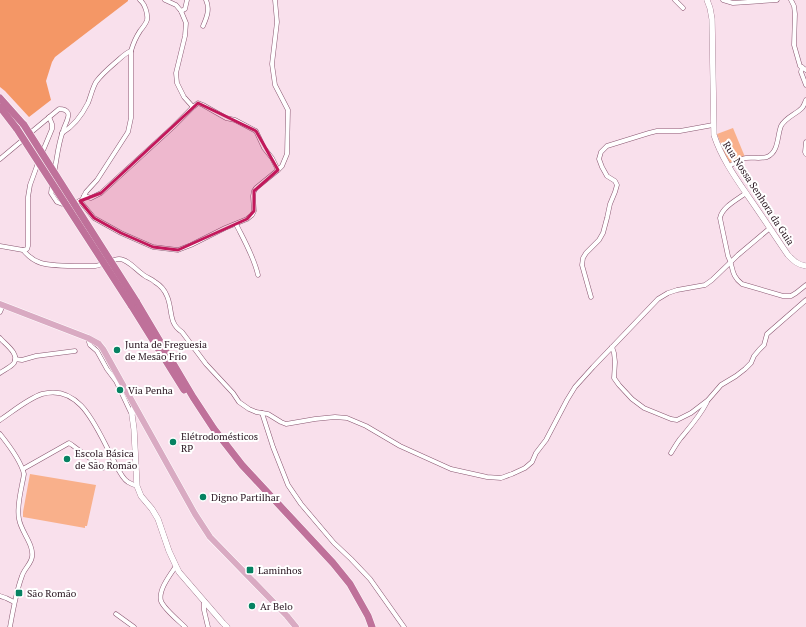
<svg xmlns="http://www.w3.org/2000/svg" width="806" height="627" viewBox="0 0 806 627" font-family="'PT Serif',serif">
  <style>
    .green { fill: #f9b08b }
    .forest { fill: #f49766 }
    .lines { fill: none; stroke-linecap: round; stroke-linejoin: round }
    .street-casing { stroke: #895670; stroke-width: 5 }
    .secondary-casing { stroke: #895670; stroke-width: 6 }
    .primary-casing { stroke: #fff; stroke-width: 7 }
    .highway-casing { stroke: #fff; stroke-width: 8 }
    .street { stroke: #fff; stroke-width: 4 }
    .secondary { stroke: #fff; stroke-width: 5.5 }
    .primary { stroke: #d9aac2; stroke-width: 6 }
    .highway { stroke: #bf719a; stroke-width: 7 }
    .highway-bridge-casing { stroke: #fff; stroke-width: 8; stroke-linecap: butt }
    .highway-bridge { stroke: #bf719a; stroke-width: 7 }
    .marked { fill: #c2185b; fill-opacity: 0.2; stroke: #c2185b; stroke-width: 3; stroke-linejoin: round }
    .poi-dot { fill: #068262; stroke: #fff; stroke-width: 1.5 }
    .labels { text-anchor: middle; stroke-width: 4; stroke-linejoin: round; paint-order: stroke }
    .street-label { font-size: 10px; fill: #28141f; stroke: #fff }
    .poi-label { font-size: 10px; fill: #28141f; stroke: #fff; text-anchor: start }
  </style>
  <rect width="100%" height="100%" fill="#f9e0ec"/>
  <g class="green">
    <polygon points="733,128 745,157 731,163 728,162 717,134"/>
    <polygon points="30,474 96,485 87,526 85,526 85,528 23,517 23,512"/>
  </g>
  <polygon class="forest" points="0,0 128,0 128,1 55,57 52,62 46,81 51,100 29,117 5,91 0,87"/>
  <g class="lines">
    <defs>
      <g id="street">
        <polyline points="165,0 176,5 181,11 186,23 185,36 176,73 177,83 184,97 193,107"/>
        <polyline points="675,0 683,8"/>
        <polyline points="723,0 733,3 777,0"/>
        <polyline points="791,0 794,6 795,14 794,45 800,66 806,70"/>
        <polyline points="181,11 185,9 187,0"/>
        <path d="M203,26C207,17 210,9 206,0"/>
        <polyline points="802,67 801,72 806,85"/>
        <path d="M62,133C74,126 82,115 88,103C91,96 92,89 96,82C101,75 109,68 116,62C121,58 125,53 131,51"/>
        <path d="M29,134L59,109C62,109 66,109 68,113C70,117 64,126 63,131C58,144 57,159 54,173"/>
        <polyline points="806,142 805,152 806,154"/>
        <polyline points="42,153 52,129 52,124 49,117"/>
        <polyline points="0,159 24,139"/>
        <path d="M729,166C734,164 740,159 746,158C753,157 760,159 767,157C779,152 777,136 781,126C786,117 795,115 802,108C804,106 805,102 806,100"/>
        <polyline points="52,185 51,193 57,202 65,205"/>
        <path d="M746,193C738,199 722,207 720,218L728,256C734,267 730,275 742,284L783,296H791L796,293L806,285"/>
        <polyline points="84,196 91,198 101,193 173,127 193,107 198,103 203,105 226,118 235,120 256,131 264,148 272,158 278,170"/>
        <path d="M79,201L82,200L86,192L97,180L128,132L131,118V51C133,44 136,37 140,31C142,28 146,24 147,20C148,14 145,4 140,0"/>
        <polyline points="80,201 94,218 121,233 153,247 178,250 191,245 225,228 247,219 252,215 254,211 253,196 254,191 256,188 278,170 282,166 287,154 288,110 275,85 272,64 277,22 275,0"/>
        <path d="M236,224C244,240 254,257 258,275"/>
        <polyline points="0,246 23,250 27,249 28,246 28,197 30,185 38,163"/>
        <path d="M23,250C28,256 34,261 41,263C55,267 80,266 95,266C102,265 113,259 119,259C128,259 137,271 145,276C148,278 152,279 155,282C160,285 165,291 167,296C173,310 168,323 182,332L206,364L233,393L239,402L249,409L256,412L268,414L281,422L286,424L315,419L335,417L347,418L366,426L400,446L451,469L487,477L501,478L512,474L525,468L532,462L536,453L546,440L567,400L575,387L593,367L658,299L668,293L677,290L705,285L712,280L738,255L770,228"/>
        <polyline points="591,297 582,265 583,258 586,253 599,240 603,233 607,218 610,204 615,192 617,185 615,181 607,176 602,167 599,159 601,152 607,146 649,133 657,131 680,131 713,125"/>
        <polyline points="0,312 3,305"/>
        <path d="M0,338C5,344 20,354 14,363C11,367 4,370 0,373"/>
        <polyline points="88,339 90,345 97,351 107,369 116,381 132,415"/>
        <polyline points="612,347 614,353 615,362 614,378 619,385 632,399 644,408 671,419 677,420 691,413 708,400 721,385 736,376 745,369 751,363 754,356 759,350 764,345 767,334 806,300"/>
        <polyline points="15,359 22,360 36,356 75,351"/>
        <polyline points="262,413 273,447 288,485 301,504 334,543 351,559 370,579 404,627"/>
        <path d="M0,420C12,412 29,398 42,394C81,383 97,430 112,457C116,464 121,478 128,482C131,484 134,485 137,486"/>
        <path d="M0,434C8,444 21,461 24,474C22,487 16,506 19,519C21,532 34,544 32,557C31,564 24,569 22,576C16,592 13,610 10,627"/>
        <path d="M671,453C674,448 677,443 680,439C690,427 700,416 707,402"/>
        <polyline points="23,469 69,443 72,445 103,468"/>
        <path d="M176,566C170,575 158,590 161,601C164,609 179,621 185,627"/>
        <polyline points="0,596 6,598 14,602"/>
        <polyline points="204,601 204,610 208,627"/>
        <polyline points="116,614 134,627"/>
      </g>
      <g id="secondary">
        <path d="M707,0L710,8L712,19L714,135C721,157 735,177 748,196C762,216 775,236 788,255C794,261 798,265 806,266"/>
        <polyline points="134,405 132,415 134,429 137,486 141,496 152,509 158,519 169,551 176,566 179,572 223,623 227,627"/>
      </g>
      <polyline id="primary" points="0,304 88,338 99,344 103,349 195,514 210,537 287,616 296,627"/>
      <g id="highway">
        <polyline points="0,98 24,125"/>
        <polyline points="0,107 17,129"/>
        <polyline points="136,301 193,397 214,429 242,465 333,563 350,584 368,616 372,627"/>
        <polyline points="131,305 184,390"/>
      </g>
    </defs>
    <use href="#street" class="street-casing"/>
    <use href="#secondary" class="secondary-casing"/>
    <use href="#primary" class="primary-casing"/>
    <use href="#highway" class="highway-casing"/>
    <use href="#street" class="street"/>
    <use href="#secondary" class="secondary"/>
    <use href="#primary" class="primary"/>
    <use href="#highway" class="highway"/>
    <defs>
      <g id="highway-bridge">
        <polyline points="24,125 136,301"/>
        <polyline points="17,129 131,305"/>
      </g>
    </defs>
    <use href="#highway-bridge" class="highway-bridge-casing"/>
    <use href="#highway-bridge" class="highway-bridge"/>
  </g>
  <path class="marked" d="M198,103L256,131L278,170L254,191V211L247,219L178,250L153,247L121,233L94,218L80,201L101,193Z"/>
  <g class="poi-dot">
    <circle cx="117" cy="350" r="4"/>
    <circle cx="120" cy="390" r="4"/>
    <circle cx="173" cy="442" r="4"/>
    <circle cx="67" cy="459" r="4"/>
    <circle cx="203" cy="497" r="4"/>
    <rect x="246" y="566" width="8" height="8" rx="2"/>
    <rect x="15" y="589" width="8" height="8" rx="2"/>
    <circle cx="252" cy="606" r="4"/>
  </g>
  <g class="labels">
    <g class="street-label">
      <text transform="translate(759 193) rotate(57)" y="4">Rua Nossa Senhora da Guia</text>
    </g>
    <g class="poi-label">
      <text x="125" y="348">Junta de Freguesia<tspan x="125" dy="12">de Mesão Frio</tspan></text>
      <text x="128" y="394">Via Penha</text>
      <text x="181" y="440">Elétrodomésticos<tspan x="181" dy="12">RP</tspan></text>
      <text x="75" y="457">Escola Básica<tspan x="75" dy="12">de São Romão</tspan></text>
      <text x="211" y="501">Digno Partilhar</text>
      <text x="258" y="574">Laminhos</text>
      <text x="27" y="597">São Romão</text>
      <text x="260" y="610">Ar Belo</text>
    </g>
  </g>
</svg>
